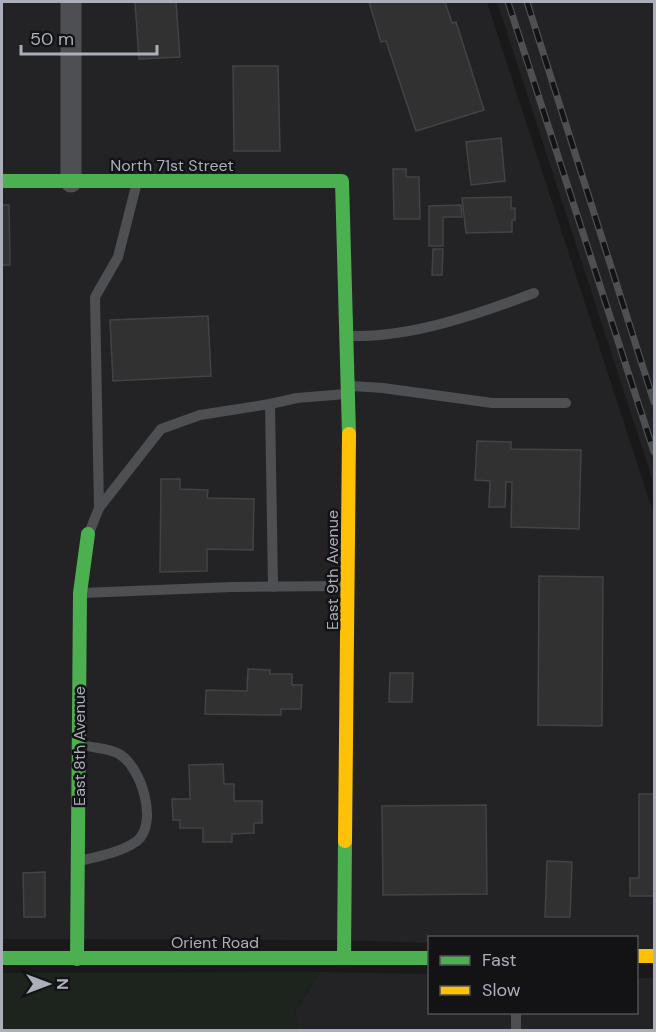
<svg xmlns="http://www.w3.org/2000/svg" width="656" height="1032" viewBox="0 0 656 1032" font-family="'DM Sans',sans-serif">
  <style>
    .built { fill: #232326 }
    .green { fill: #1d241e }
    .building { fill: #313132; stroke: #424346; stroke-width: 1.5 }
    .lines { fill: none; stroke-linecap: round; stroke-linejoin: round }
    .lane { stroke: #4d4f53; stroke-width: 10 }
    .street { stroke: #4d4f53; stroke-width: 21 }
    .fast { stroke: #4caf50; stroke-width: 14 }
    .slow { stroke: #ffc107; stroke-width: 14 }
    .rail-casing { stroke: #4d4f51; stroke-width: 7 }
    .rail { stroke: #131316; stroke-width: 4.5; stroke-dasharray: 14; stroke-linecap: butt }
    .labels { text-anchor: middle; stroke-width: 5; stroke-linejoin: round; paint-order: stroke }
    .street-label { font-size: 16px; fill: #aaafba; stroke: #131316 }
  </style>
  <rect width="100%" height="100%" fill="#19191a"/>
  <g class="built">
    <polygon points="2,2 487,2 654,515 654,950 637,949 636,938 430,938 429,943 338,940 2,939"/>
    <polygon points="497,2 654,2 654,485 651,475"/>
    <polygon points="321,972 429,974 430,1012 636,1012 637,978 654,978 654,1030 298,1030 295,1011"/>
  </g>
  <polygon class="green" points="321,972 295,1010 298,1030 2,1030 2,973"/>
  <g class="building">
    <polygon points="135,2 176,2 180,57 139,59"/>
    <polygon points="369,2 445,2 452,23 456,22 484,110 416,131 386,41 381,42"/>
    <polygon points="233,66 278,66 280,151 234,151"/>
    <polygon points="501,138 505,181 471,185 466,142"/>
    <polygon points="393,169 406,169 406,177 419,177 420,219 394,219"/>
    <polygon points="511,197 511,208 515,208 515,220 512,220 512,232 466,233 462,198"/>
    <polygon points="2,205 9,205 10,265 2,265"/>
    <polygon points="461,205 462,217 443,217 443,246 429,246 429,206"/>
    <polygon points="433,249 443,249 442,275 432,275"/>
    <polygon points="208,316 211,376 113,381 110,320"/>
    <polygon points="477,441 511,442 511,449 581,450 579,529 511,527 512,482 506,482 505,507 489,507 490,481 475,480"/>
    <polygon points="161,479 180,479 180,489 208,490 207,498 254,499 253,550 207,549 207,571 160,572"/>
    <polygon points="539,576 603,577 602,726 538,725"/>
    <polygon points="248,669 270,670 270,674 292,674 292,685 302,685 301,709 281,709 281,715 205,714 206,690 247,691"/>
    <polygon points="390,673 413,673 412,702 389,702"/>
    <polygon points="223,764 224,784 234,784 234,801 262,801 262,823 254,823 254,833 232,834 232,842 203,842 203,828 180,828 180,820 173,820 172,799 190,799 189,765"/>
    <polygon points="639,794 654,794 654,896 630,896 630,878 639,878"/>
    <polygon points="486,805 487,894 383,895 382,806"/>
    <polygon points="547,861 572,862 570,917 545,917"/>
    <polygon points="45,872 45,917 24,917 23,873"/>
  </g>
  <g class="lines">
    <g class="lane">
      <path d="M350,336C410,338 479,314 534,293"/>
      <polyline points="352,386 383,388 492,403 566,403"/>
      <polyline points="99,508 95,297 118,257 137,182"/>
      <polyline points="89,533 99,508 161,429 200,415 270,404"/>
      <polyline points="273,587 270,404 297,398 346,394"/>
      <polyline points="82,593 232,587 345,586"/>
      <path d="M79,861C97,857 122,852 137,841C159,823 141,766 119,754C110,748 93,748 82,745"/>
      <polyline points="516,1012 516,1030"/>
    </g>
    <polyline class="street" points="71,2 71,182"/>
    <g class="fast">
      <polyline points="2,181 342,181 349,434"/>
      <polyline points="2,958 430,958"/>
      <polyline points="344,958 345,841"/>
      <polyline points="77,959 80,593 88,534"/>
    </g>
    <g class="slow">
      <polyline points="345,841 349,434"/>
      <polyline points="636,956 654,956"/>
    </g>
    <defs>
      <g id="rail">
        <polyline points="508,2 654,452"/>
        <polyline points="527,2 654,402"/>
      </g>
    </defs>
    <use href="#rail" class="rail-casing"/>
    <use href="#rail" class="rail"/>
  </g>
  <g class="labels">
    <g class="street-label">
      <text x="172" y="171">North 71st Street</text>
      <text transform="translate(332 570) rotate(-90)" y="6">East 9th Avenue</text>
      <text transform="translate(79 746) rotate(-90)" y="6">East 8th Avenue</text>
      <text x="215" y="948">Orient Road</text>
    </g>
  </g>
  <rect width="656" height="1032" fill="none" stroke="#aaafba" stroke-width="6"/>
  <rect x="428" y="936" width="210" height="78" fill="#131316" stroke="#4f5158" stroke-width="1.5"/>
  <rect x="440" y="956" width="30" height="9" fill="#4caf50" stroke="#4f5158" stroke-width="1.5"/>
  <text x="482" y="966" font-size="18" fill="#aaafba">Fast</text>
  <rect x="440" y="986" width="30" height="9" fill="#ffc107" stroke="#4f5158" stroke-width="1.5"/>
  <text x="482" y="996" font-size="18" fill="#aaafba">Slow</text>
  <g transform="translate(48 984) rotate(90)" stroke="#131316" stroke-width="4.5" paint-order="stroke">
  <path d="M0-4.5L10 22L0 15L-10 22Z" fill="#aaafba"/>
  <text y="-9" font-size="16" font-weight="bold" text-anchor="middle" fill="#aaafba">N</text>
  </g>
  <path d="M21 45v9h136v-9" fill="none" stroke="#aaafba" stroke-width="3"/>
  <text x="30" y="45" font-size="18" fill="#aaafba" stroke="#131316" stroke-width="4.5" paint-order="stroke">50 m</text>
</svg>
